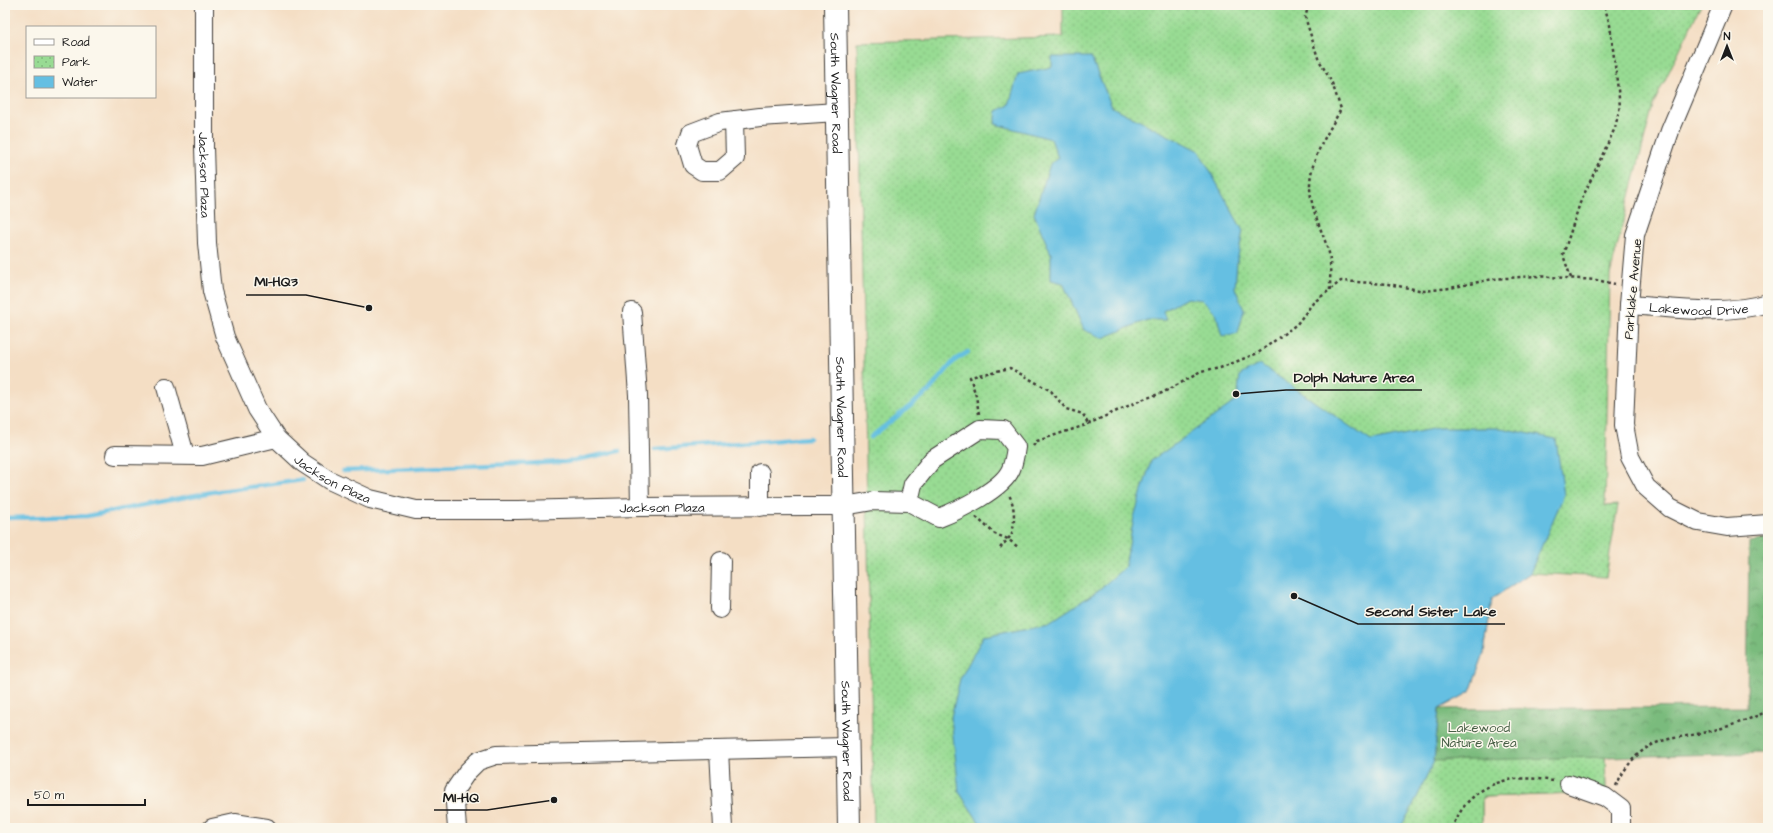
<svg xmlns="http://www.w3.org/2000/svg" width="1773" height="833" viewBox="0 0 1773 833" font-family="'Architects Daughter',sans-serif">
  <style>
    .forest { fill: url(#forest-crowns); stroke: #4b6c4c }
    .park { fill: url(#park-dots); stroke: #5a7c58 }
    .water { fill: #65bfe2; stroke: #406e7f }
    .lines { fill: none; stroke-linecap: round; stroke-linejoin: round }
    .stream { stroke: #65bfe2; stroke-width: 4.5 }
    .minor-casing { stroke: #3c3935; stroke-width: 20 }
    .major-casing { stroke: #3c3935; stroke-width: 24 }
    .path { stroke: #3c3935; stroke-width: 2.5; stroke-dasharray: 3 3; stroke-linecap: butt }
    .minor { stroke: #fff; stroke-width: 18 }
    .major { stroke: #fff; stroke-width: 22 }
    .labels { text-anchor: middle; stroke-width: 3; stroke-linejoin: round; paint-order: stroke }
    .street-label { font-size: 13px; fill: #1c1c1c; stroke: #fbf7ec }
    .park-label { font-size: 13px; fill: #475f46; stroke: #fbf7ec }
    .leader { fill: none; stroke: #1c1c1c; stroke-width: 1.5 }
    .callout-dot { fill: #1c1c1c; stroke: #fbf7ec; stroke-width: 1.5 }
    .callout-label { font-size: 14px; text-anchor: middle; font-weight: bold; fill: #1c1c1c; stroke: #fbf7ec; stroke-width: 3; stroke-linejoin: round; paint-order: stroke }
  </style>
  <defs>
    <pattern id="forest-crowns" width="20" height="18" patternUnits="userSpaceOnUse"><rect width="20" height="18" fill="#7abb7d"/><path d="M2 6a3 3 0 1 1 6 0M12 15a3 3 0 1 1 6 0" fill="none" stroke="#639766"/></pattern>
    <pattern id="park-dots" width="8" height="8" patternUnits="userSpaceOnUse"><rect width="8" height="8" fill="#98db93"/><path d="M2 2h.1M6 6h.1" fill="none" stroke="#82bb7e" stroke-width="1.8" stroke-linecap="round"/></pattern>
  </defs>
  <rect width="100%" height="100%" fill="#fbf7ec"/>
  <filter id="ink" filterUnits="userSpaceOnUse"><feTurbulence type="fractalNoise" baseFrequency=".025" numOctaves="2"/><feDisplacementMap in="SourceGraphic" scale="8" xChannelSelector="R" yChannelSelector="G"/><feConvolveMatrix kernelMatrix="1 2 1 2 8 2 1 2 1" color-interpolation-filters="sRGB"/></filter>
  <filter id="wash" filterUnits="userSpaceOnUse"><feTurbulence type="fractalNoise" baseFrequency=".012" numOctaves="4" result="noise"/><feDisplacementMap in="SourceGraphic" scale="16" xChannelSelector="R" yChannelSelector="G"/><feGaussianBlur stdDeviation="0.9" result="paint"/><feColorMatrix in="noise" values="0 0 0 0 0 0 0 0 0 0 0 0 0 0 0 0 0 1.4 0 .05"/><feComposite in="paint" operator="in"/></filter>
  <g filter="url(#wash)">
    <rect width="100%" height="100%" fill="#f4dec4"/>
    <polygon class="forest" points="1768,539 1768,828 1765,753 1605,757 1606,793 1482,797 1482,828 1400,828 1434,761 1439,709 1747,707 1749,542"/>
    <polygon class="park" points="1063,5 1701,5 1653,105 1610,275 1605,506 1618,505 1606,577 1530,573 1492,599 1484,653 1470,692 1439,709 1434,761 1605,757 1606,793 1482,797 1482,828 874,828 857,42 1063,37"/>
    <g class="water">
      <polygon points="1052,57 1091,57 1112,107 1199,151 1243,231 1237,262 1235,288 1244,310 1238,333 1222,336 1216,313 1203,300 1187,298 1163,311 1166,320 1147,320 1103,338 1084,330 1063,283 1051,280 1051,254 1034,214 1050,164 1058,158 1051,139 995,124 997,111 1009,105 1018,74 1052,67"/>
      <polygon points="1260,364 1371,441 1437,428 1501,428 1556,439 1564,495 1530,573 1492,599 1484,653 1470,692 1439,709 1434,761 1413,806 1400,828 983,828 959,792 951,717 960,679 984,635 1050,622 1096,592 1125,567 1134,517 1151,461 1237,400 1240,375"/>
    </g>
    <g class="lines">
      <g class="stream">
        <polyline points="871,437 928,392 955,360 968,352"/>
        <polyline points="655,449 809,438"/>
        <polyline points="343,471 566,462 619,451"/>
        <polyline points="5,518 87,516 212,492 303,480"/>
      </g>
    </g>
  </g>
  <g filter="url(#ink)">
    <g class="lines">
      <defs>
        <g id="minor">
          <path id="s1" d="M204,5V147L207,243L212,291L225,337L257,409L276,438L303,463L329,480L370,499L416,510H518L640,507L808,506H844L873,501L909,502L939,518C959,510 1003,489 1011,469C1014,462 1015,454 1016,447L1003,430L980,429L932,460L913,484L909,502"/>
          <polyline points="1723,5 1670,131 1635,235 1629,305 1624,425 1630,457 1646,487 1670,508 1698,522 1727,527 1768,524"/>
          <polyline points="734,120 735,158 720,171 702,171 693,165 687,145 691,133 720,122 760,117 837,112"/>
          <path id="s2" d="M1629,305C1674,308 1724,316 1768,303"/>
          <polyline points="632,312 638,395 640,507"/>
          <polyline points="166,387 185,455"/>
          <polyline points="115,455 202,456 276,438"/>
          <polyline points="760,473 760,507"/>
          <polyline points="720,609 721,561"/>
          <polyline points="719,750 723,828"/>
          <polyline points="1569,784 1605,797 1621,809 1621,828"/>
          <polyline points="212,828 235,823 267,828"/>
          <polyline points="457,828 454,791 467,772 478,761 496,755 848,747"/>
        </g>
        <g id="major">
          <path id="s3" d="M835,5L849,828"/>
        </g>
      </defs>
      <use href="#minor" class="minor-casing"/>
      <use href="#major" class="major-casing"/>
      <g class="path">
        <path d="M1309,5L1305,17L1318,58L1332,83L1341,109C1328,133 1309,160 1310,188C1311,211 1323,232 1329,253C1331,264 1330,278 1330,290"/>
        <polyline points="1571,278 1563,255 1580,203 1615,128 1620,106 1610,25 1604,5"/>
        <polyline points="979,414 976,396 970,377 1010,368 1051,391 1066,409 1083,414 1088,424"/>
        <polyline points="1033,446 1037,441 1086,425 1141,400 1162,393 1201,372 1220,368 1258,353 1297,324 1313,303 1341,281 1388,284 1424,291 1450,288 1493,279 1535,276 1596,280 1615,284"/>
        <polyline points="976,517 995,534 1008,539 1019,548"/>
        <path d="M1000,548C1004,543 1010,538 1012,533C1015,522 1015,505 1009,495"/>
        <path d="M1616,786C1625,766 1640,747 1662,741C1675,737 1689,736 1702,733C1725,728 1746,721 1768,711"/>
        <path d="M1451,828C1456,820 1460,811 1466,804C1489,778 1520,775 1553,781"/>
      </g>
      <use href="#minor" class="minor"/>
      <use href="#major" class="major"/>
    </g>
  </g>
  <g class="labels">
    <g class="street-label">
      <text dy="5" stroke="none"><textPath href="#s3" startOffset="88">South Wagner Road</textPath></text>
      <text dy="5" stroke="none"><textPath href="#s1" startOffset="170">Jackson Plaza</textPath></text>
      <text transform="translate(1632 289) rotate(-85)" y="5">Parklake Avenue</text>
      <text dy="5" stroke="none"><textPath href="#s2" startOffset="70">Lakewood Drive</textPath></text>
      <text dy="5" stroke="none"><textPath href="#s3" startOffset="412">South Wagner Road</textPath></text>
      <text dy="5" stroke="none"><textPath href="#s1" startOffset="518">Jackson Plaza</textPath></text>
      <text dy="5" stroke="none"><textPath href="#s1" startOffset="854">Jackson Plaza</textPath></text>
      <text dy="5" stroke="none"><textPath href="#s3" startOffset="736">South Wagner Road</textPath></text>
    </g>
    <g class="park-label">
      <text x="1479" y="732">Lakewood<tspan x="1479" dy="15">Nature Area</tspan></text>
    </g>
  </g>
  <path class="leader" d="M369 308L306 295H246M1236 394L1286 390H1422M1294 596L1358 624H1505M554 800L487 810H434"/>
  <g class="callout-dot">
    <circle cx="369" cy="308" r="4"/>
    <circle cx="1236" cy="394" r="4"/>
    <circle cx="1294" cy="596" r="4"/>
    <circle cx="554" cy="800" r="4"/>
  </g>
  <g class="callout-label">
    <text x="276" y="286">MI-HQ3</text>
    <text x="1354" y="382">Dolph Nature Area</text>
    <text x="1431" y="616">Second Sister Lake</text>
    <text x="461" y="802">MI-HQ</text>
  </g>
  <rect width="1773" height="833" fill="none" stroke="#fbf7ec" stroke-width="20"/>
  <rect x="26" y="26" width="130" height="72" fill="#fbf7ec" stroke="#a29f99"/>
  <rect x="34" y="39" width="20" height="6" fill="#ffffff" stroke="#a29f99"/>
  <text x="62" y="46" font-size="12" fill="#1c1c1c">Road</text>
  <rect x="34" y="56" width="20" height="12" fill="url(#park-dots)" stroke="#a29f99"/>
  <text x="62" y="66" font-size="12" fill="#1c1c1c">Park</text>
  <rect x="34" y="76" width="20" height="12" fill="#65bfe2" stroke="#a29f99"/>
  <text x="62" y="86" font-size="12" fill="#1c1c1c">Water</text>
  <g transform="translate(1727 46)" stroke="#fbf7ec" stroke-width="3" paint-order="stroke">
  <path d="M0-3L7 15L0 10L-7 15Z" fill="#1c1c1c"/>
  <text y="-6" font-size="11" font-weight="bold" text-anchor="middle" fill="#1c1c1c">N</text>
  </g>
  <path d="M28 799v6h117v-6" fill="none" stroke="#1c1c1c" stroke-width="2"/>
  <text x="34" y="799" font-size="12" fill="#1c1c1c" stroke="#fbf7ec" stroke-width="3" paint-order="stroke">50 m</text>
</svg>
